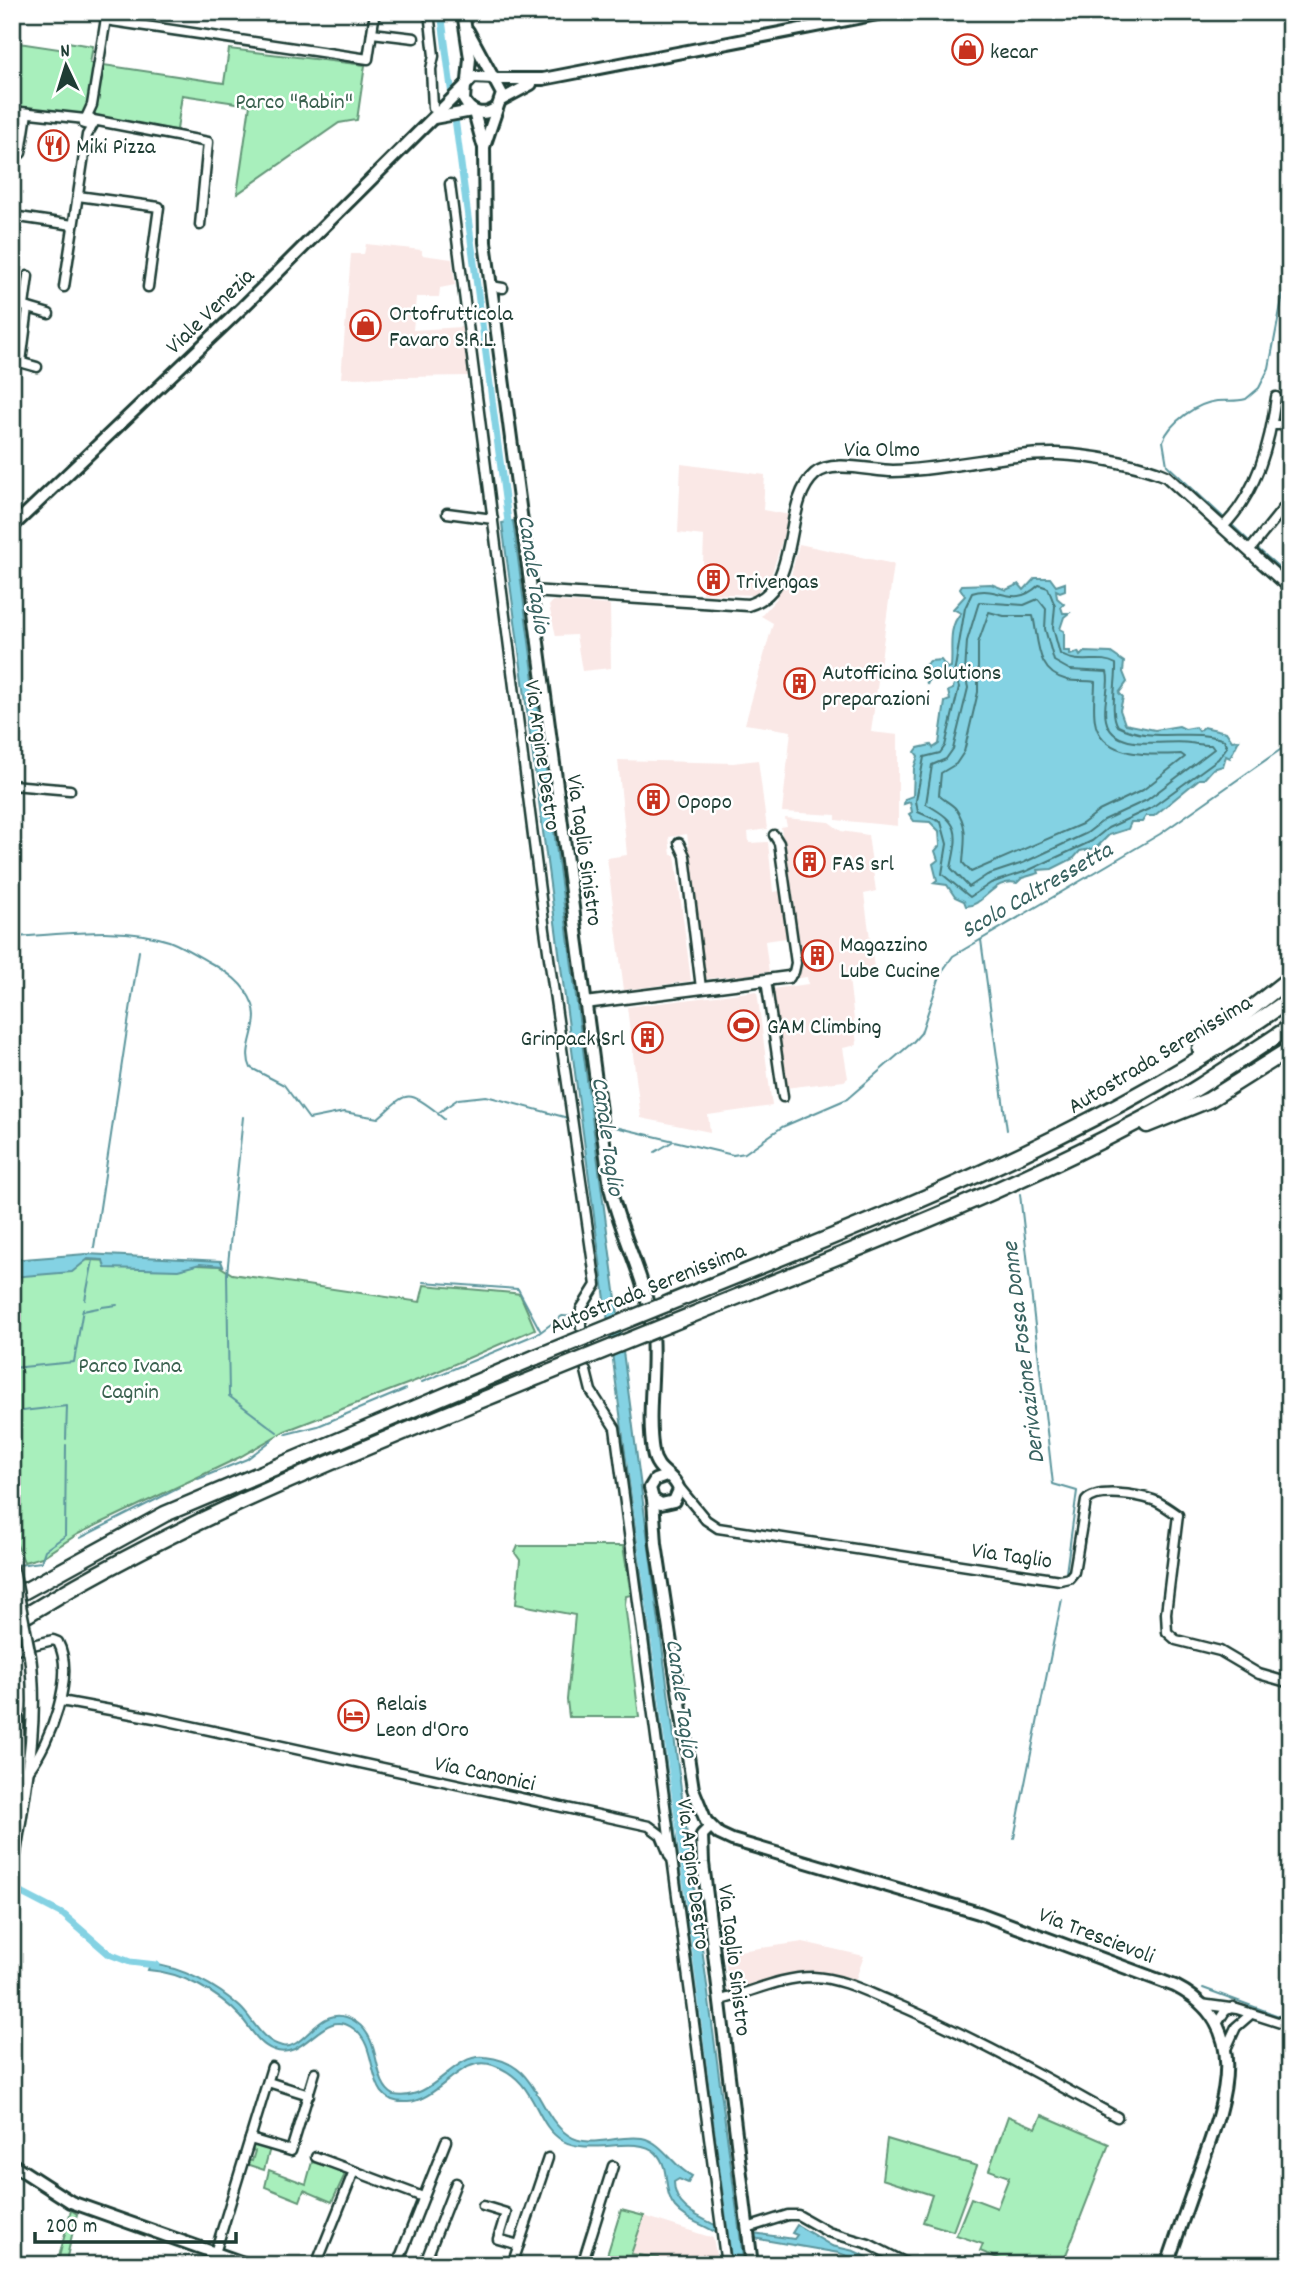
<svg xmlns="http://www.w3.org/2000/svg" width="1302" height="2277" viewBox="0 0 1302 2277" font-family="Dekko,sans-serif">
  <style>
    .built { fill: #fae8e6 }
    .green { fill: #a8efbc; stroke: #649678; stroke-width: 2 }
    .water { fill: #84d2e3; stroke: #5c969d; stroke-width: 2 }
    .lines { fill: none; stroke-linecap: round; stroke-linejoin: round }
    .shore { stroke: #47797a; stroke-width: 2 }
    .stream { stroke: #5c969d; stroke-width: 2 }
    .canal { stroke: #84d2e3; stroke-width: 7 }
    .minor-casing { stroke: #1f3d34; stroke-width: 13 }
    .tertiary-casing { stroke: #1f3d34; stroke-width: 15 }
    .secondary-casing { stroke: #1f3d34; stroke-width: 16 }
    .motorway-casing { stroke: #1f3d34; stroke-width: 19 }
    .minor { stroke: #fff; stroke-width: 8 }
    .tertiary { stroke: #fff; stroke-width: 10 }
    .secondary { stroke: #fff; stroke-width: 10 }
    .motorway { stroke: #fff; stroke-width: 14 }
    .tertiary-bridge-casing { stroke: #1f3d34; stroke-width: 15; stroke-linecap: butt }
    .motorway-bridge-casing { stroke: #1f3d34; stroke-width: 19; stroke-linecap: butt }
    .tertiary-bridge { stroke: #fff; stroke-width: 10 }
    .motorway-bridge { stroke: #fff; stroke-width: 14 }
    .labels { text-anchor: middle; stroke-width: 5; stroke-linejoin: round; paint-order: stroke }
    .poi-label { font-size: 23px; fill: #1f3d34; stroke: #fff; text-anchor: start }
    .park-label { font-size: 23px; fill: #3a614f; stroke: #fff }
    .street-label { font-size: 23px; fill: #1f3d34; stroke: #fff }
    .water-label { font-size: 24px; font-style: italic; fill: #386260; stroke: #fff }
  </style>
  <rect width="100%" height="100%" fill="#fff"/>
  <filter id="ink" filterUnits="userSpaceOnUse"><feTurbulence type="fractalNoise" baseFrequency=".0143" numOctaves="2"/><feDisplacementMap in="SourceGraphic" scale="14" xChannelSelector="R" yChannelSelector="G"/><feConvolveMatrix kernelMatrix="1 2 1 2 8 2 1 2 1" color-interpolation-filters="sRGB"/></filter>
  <g filter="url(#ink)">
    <g class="built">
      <polygon points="366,244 422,250 422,255 452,259 455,285 440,288 439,297 416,297 413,330 462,327 469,376 341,378 351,254 364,254"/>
      <polygon points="681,464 765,475 763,510 790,515 771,576 755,595 702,593 704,536 678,533"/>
      <polygon points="799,544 894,564 871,732 898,735 898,826 836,820 836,815 782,812 791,731 745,724 773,623 761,616 777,598 776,596 784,583 789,583"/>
      <polygon points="553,601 610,605 611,668 582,671 576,635 556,636 549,606"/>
      <polygon points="618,760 733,763 758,760 767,829 748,832 749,843 768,842 773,892 780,891 786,938 765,941 769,972 706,979 687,834 669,837 671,855 675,855 691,981 624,990 607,858 627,855"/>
      <polygon points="785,818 829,822 841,831 868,835 876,891 864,894 875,975 849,978 857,1045 843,1048 848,1078 844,1081 785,1088 772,989 808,984 807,977 799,978 781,827 787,826"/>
      <polygon points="757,991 772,1106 708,1115 710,1132 641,1118 627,1007"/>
      <polygon points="803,1942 864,1956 854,1984 795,1976 765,1981 729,1994 725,1953"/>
      <polygon points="644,2216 713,2238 718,2265 686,2265 631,2254"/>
    </g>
    <g class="green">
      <polygon points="12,42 65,50 67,42 93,46 90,63 224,83 229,49 365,65 357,120 339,123 237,194 250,105 182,95 177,130 12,106"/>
      <polygon points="89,1260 219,1266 232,1274 420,1302 424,1285 513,1293 520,1294 535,1329 420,1379 285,1431 238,1458 78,1534 42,1557 24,1562 12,1533 12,1266"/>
      <polygon points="518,1546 623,1546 631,1595 626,1596 625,1604 639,1717 569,1717 567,1700 575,1615 516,1604 520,1560 515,1553"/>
      <polygon points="1042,2115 1109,2144 1062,2265 1014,2265 980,2251 983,2244 956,2235 971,2198 997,2208 1009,2177 989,2170 1008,2116 1036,2128"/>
      <polygon points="887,2139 977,2166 953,2231 923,2222 932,2195 882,2179"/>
      <polygon points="252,2143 270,2148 264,2170 246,2164 247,2160 252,2161 255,2151 250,2149"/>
      <polygon points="312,2162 346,2172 332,2202 304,2190 300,2201 265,2187 269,2170 306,2184"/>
      <polygon points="71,2210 77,2214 65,2265 57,2265"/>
      <polygon points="621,2210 644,2216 631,2254 659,2258 659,2265 604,2265"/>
    </g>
    <g class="water">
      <path d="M513,521L744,2265H732C660,1683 577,1104 502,523Z"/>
      <path d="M1035,578H1050L1056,586L1065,583V590L1060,592L1056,590L1057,598L1064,604L1061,607L1063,613H1069L1064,617L1060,629L1064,631V651H1070V655L1078,652L1080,656L1084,652L1111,653L1124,662L1123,672L1127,682L1119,693L1123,697L1120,710L1125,724L1155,730L1179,726L1185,729L1196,727L1199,731L1204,727L1226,732L1232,741L1239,740L1230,758L1226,756L1223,766L1213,769L1204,779H1199L1154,816H1146L1142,822H1131L1128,829L1109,835L1096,848L1080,851L1074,858L1052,869L1038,870L1039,873L1022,878L1017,883C994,877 983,907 966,906L964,901L955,897L947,885L933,883L937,880L933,864L938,860L935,851L940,845L939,831L930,822L914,821L909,814L912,812L910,802L904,804L905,799L913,796L914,768L918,756L915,752L918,748L931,745L933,748L939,744L945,702L950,700L948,691L953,689L954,683L947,674L936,673V679L931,675L927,685L925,665L930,661L941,660L947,668L951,667C953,649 947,628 961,613L953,609L965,596L960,588L962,585L991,584L1006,590L1019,584L1024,590Z"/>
      <polygon points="86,1254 221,1261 223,1266 200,1264 178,1270 105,1268 103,1260 88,1259 72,1272 12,1277 12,1260"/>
      <path d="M150,1964C181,1967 216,1985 240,2007C254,2020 261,2041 282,2046C306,2052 320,1998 356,2022C383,2040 371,2083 394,2095C434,2102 452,2053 485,2057C539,2062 535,2112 568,2135C589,2150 618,2134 642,2138C663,2142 673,2167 692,2176L688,2183L679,2179L674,2182C674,2208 699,2217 719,2227L718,2234C703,2224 687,2221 675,2207C662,2191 671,2168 656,2153C637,2134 590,2156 563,2141C532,2123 539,2081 493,2065C461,2054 439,2100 408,2102C362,2105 382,2049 354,2029C323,2005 306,2062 274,2050C259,2045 251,2029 241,2017C219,1993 181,1972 148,1970Z"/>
      <polygon points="797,2225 832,2246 854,2251 884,2265 872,2265 839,2253 753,2238 753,2233 794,2239 797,2235 792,2233"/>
    </g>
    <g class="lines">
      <g class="shore">
        <path d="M1039,585L1048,588L1055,606L1053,628L1060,654C1081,667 1098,654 1116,664C1117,682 1109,713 1118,726C1153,744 1190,727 1224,740L1227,747L1218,759L1151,808L1108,828L1092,841L1027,871L991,883L970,897L942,874L947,844L941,822L918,812L916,801L924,757L940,753L945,746L959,687L954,674L965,608L972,593C999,584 1012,610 1039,585Z"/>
        <path d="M1038,599L1046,609L1045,629L1054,661L1070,670L1107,672C1111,687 1102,704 1106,720C1113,754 1167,739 1190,743C1198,744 1203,745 1211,745L1214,749L1147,800L1104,820L1087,833L1023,863L987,875L969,887L951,868C959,830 960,823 926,804L932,765L946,759L953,749L968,688L965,673L967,641L979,602L1024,605Z"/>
        <path d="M989,612L1004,616H1033C1039,640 1035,672 1067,680C1077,682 1086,680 1095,682C1095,696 1092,711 1096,726C1106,759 1155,755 1181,754L1185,757L1143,790L1099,811L1082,824L971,872L963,863C964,843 969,827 956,809C951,803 943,800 939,795L941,773L956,764L964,752L978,692V643Z"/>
      </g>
      <g class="stream">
        <path d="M1224,518L1167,465L1163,441C1170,422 1197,403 1217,401C1227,400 1236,402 1246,399L1259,388L1269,368L1290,257"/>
        <polyline points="1231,524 1250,542"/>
        <polyline points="1257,548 1290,577"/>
        <path d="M12,937C62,935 121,925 169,941C182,946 195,954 207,961C226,971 245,983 253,1005C261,1026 241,1048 251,1068L284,1085L309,1119L344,1112L378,1118C407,1093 405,1088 438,1113L458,1099L486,1096L568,1118"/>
        <polyline points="981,940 1007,1130"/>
        <polyline points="438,1114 444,1119"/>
        <polyline points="243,1117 227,1274 229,1396 277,1432"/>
        <polyline points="607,1125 733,1155 745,1153 782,1127 847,1099 913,1042 921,1033 941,973 953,956 1160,834 1290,743"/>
        <polyline points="655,1152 672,1142"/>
        <polyline points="1020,1194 1053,1484 1077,1491 1066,1573"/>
        <polyline points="94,1247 139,951"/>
        <polyline points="423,1282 518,1289 540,1330"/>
        <polyline points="85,1300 93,1260"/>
        <polyline points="102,1307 117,1305"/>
        <polyline points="83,1311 98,1308"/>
        <polyline points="12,1368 74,1362 83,1309"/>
        <polyline points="422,1382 539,1333 562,1316 576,1317"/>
        <polyline points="22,1411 67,1406 66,1439"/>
        <polyline points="286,1434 318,1426 406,1389"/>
        <polyline points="198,1479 247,1459 272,1440"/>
        <polyline points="80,1538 179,1488"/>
        <polyline points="18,1565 41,1562 45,1550 65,1536 66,1445"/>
        <polyline points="1014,1838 1062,1599"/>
        <polyline points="1203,1988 1290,2020"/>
      </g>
      <g class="canal">
        <polyline points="441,12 509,529"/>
        <polyline points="12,1888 64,1915 109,1954 130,1962 156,1965"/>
      </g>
      <defs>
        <g id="minor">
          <polyline points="429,12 434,56 431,69 433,108"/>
          <polyline points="105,20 368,59 375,12"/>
          <polyline points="372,33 414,38"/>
          <polyline points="12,111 85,119"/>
          <polyline points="86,118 92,105 107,12"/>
          <polyline points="93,120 208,142 200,225"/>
          <polyline points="12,152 21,153 27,113"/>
          <polyline points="450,184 545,930 596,1285 581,1309 581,1327"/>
          <polyline points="78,196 159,207 148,287"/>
          <polyline points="12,216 73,225"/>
          <polyline points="491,286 503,288"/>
          <polyline points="64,287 87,135 94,123 91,118 86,118 84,124 91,126"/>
          <polyline points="12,303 49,314"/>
          <polyline points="24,306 28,276"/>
          <polyline points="12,360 37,367"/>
          <polyline points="21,362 28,308"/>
          <polyline points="1272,425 1290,425"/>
          <polyline points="447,513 493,519"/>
          <path d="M1223,527C1257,492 1270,444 1276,397"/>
          <polyline points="1249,551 1290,500"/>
          <polyline points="12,785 70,790"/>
          <polyline points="774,835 779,843 796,963 794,972 789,977"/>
          <polyline points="679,843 685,856 701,988"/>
          <polyline points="766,980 783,1097"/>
          <polyline points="586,1371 591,1391 615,1428 726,2265"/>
          <path d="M678,1486L706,1520L718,1528L1060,1580L1069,1578L1074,1572L1086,1501C1097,1488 1138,1495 1153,1500C1162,1503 1170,1510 1178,1515L1166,1613L1167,1632L1176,1640L1220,1651L1259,1674L1290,1683"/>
          <path d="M12,1650L53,1640L58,1642C76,1676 50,1742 29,1770"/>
          <polyline points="12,1687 19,1721 20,1806"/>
          <polyline points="61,1701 154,1718 649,1826 661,1835 670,1857"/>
          <path d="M720,2000C751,1993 779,1977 813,1977C840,1978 865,1991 889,2001C968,2034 1042,2076 1117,2117"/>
          <polyline points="1201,2004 1237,2009 1290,2026"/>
          <polyline points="1216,2025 1225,2011 1233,2007"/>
          <polyline points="1225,2051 1236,2027 1251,2014"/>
          <polyline points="268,2082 309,2095"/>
          <polyline points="250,2139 291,2151 315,2072"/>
          <polyline points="316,2157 354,2171"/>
          <polyline points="483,2206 506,2213 498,2239 519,2245"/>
          <polyline points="747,2228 788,2215 798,2215 828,2232 869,2244 910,2265"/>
          <polyline points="215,2253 272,2067"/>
          <polyline points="316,2265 354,2171 423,2197"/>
          <polyline points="397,2265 446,2141"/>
          <polyline points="424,2265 456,2183"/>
          <polyline points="512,2265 548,2158"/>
          <polyline points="582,2265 613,2166"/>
        </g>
        <g id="tertiary">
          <path d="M531,591L748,605C804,589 780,504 815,474C832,459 872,471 893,471C947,470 1002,453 1057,454C1087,455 1139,464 1166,476L1290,588"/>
          <polyline points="585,1003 789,977"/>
          <path d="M12,1873C22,1802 40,1728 30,1656"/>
        </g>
        <g id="secondary">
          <polyline points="463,12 470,58 468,81"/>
          <path d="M468,31L502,94L484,147L485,242L610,1187C620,1233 645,1276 651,1322C657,1365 646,1409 653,1452C656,1473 675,1474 679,1490L674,1501L661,1504L653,1499L650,1488L655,1480L666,1476"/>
          <path d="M493,78L473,77L465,86L464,100C471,113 483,117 496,108"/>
          <polyline points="494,79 543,79 888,12"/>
          <polyline points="501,100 531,84"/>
          <polyline points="474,112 483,145"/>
          <polyline points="434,118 472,111"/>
          <polyline points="12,527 243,307 465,86"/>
          <path d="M653,1499L656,1544L693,1789L706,1821L719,1834L732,1840L979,1913L1175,1986C1254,2026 1224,2103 1201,2167C1190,2200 1178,2232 1167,2265"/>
          <polyline points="710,1827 702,1835 703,1863 752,2265"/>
          <polyline points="12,2164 71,2202 249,2265"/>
        </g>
        <g id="motorway">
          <polyline points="1200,1049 1290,978"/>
          <polyline points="1147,1125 1209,1100 1290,1049"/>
          <path d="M664,1305C882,1216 1097,1137 1290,999"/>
          <path d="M672,1323C829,1259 991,1200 1141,1120C1193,1093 1241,1059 1290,1027"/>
          <polyline points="12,1598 165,1514 536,1357"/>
          <path d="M12,1624C179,1519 362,1449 543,1375"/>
        </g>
      </defs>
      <use href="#minor" class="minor-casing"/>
      <use href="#tertiary" class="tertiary-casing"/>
      <use href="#secondary" class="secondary-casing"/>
      <use href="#motorway" class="motorway-casing"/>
      <use href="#minor" class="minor"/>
      <use href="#tertiary" class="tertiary"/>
      <use href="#secondary" class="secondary"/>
      <use href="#motorway" class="motorway"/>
      <defs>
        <polyline id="tertiary-bridge" points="12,1565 30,1656"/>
        <g id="motorway-bridge">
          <polyline points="536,1357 664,1305"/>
          <polyline points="543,1375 672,1323"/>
        </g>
      </defs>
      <use href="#tertiary-bridge" class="tertiary-bridge-casing"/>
      <use href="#motorway-bridge" class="motorway-bridge-casing"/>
      <use href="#tertiary-bridge" class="tertiary-bridge"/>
      <use href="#motorway-bridge" class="motorway-bridge"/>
    </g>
  </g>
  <defs>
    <symbol id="shop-ring" viewBox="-11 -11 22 22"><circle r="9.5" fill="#fff" stroke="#c8321e" stroke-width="1.5"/><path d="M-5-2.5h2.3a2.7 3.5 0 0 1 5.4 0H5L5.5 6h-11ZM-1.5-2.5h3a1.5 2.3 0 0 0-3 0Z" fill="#c8321e"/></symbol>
    <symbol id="restaurant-ring" viewBox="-11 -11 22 22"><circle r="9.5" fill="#fff" stroke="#c8321e" stroke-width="1.5"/><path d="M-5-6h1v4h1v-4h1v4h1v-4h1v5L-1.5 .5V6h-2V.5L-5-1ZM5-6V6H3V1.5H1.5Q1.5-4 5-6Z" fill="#c8321e"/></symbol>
    <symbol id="building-ring" viewBox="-11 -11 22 22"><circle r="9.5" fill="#fff" stroke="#c8321e" stroke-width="1.5"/><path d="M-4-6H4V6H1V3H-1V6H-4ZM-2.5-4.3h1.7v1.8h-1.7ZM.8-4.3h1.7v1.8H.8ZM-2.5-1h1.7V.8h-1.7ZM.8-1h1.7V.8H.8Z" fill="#c8321e"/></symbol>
    <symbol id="stadium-ring" viewBox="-11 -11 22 22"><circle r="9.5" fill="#fff" stroke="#c8321e" stroke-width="1.5"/><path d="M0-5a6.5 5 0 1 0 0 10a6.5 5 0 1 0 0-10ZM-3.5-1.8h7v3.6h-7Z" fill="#c8321e"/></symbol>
    <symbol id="hotel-ring" viewBox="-11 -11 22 22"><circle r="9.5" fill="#fff" stroke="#c8321e" stroke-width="1.5"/><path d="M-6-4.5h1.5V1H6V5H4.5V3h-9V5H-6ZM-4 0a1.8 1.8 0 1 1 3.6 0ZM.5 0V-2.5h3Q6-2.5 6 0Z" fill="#c8321e"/></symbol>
  </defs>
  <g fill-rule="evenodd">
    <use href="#shop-ring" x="950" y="32" width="35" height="35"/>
    <use href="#restaurant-ring" x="36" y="128" width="35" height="35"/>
    <use href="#shop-ring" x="348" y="308" width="35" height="35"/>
    <use href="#building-ring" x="696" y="562" width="35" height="35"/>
    <use href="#building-ring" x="782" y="666" width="35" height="35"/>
    <use href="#building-ring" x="636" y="782" width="35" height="35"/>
    <use href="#building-ring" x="792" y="844" width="35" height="35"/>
    <use href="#building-ring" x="800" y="938" width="35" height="35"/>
    <use href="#stadium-ring" x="726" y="1008" width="35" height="35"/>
    <use href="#building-ring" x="630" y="1020" width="35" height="35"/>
    <use href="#hotel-ring" x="336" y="1698" width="35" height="35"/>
  </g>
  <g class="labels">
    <g class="poi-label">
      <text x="990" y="58">kecar</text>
      <text x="76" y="153">Miki Pizza</text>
      <text x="389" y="320">Ortofrutticola<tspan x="389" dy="26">Favaro S.R.L.</tspan></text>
      <text x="736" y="588">Trivengas</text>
      <text x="822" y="679">Autofficina Solutions<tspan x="822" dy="26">preparazioni</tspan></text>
      <text x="677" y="808">Opopo</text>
      <text x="832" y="870">FAS srl</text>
      <text x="840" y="951">Magazzino<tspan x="840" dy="26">Lube Cucine</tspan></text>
      <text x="767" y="1033">GAM Climbing</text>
      <text x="625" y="1045" text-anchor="end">Grinpack Srl</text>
      <text x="376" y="1710">Relais<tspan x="376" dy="26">Leon d'Oro</tspan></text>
    </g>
    <g class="park-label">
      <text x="294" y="108">Parco "Rabin"</text>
      <text x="130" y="1372">Parco Ivana<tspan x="130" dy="26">Cagnin</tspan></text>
    </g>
    <g class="street-label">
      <text transform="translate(209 310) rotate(-44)" y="8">Viale Venezia</text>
      <text x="882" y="456">Via Olmo</text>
      <text transform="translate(544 755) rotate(82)" y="8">Via Argine Destro</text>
      <text transform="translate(586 850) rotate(82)" y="8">Via Taglio Sinistro</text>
      <text transform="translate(1159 1053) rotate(-31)" y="8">Autostrada Serenissima</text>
      <text transform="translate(647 1287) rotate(-22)" y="8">Autostrada Serenissima</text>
      <text transform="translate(1012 1554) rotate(8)" y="8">Via Taglio</text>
      <text transform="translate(485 1772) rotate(12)" y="8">Via Canonici</text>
      <text transform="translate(695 1874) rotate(83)" y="8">Via Argine Destro</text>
      <text transform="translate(1097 1934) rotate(21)" y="8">Via Trescievoli</text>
      <text transform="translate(736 1960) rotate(83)" y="8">Via Taglio Sinistro</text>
    </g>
    <g class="water-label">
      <text transform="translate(535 574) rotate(82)" y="8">Canale Taglio</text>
      <text transform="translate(1036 889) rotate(-30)" y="8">Scolo Caltressetta</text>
      <text transform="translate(609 1136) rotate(82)" y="8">Canale Taglio</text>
      <text transform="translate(1022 1353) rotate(-97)" y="8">Derivazione Fossa Donne</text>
      <text transform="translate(683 1698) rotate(82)" y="8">Canale Taglio</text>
    </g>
  </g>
  <rect width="1302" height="2277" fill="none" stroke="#fff" stroke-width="42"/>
  <rect x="21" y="21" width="1260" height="2235" fill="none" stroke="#1f3d34" stroke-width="2.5" filter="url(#ink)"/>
  <g transform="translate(66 66) rotate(356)" stroke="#ffffff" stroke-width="5" paint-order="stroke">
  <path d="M0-5L12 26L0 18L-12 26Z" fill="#1f3d34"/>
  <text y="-10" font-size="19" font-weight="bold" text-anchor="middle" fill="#1f3d34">N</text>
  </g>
  <path d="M35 2232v10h201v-10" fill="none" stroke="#1f3d34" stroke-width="3.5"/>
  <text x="46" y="2232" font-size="21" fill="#1f3d34" stroke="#ffffff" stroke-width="5" paint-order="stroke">200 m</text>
</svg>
